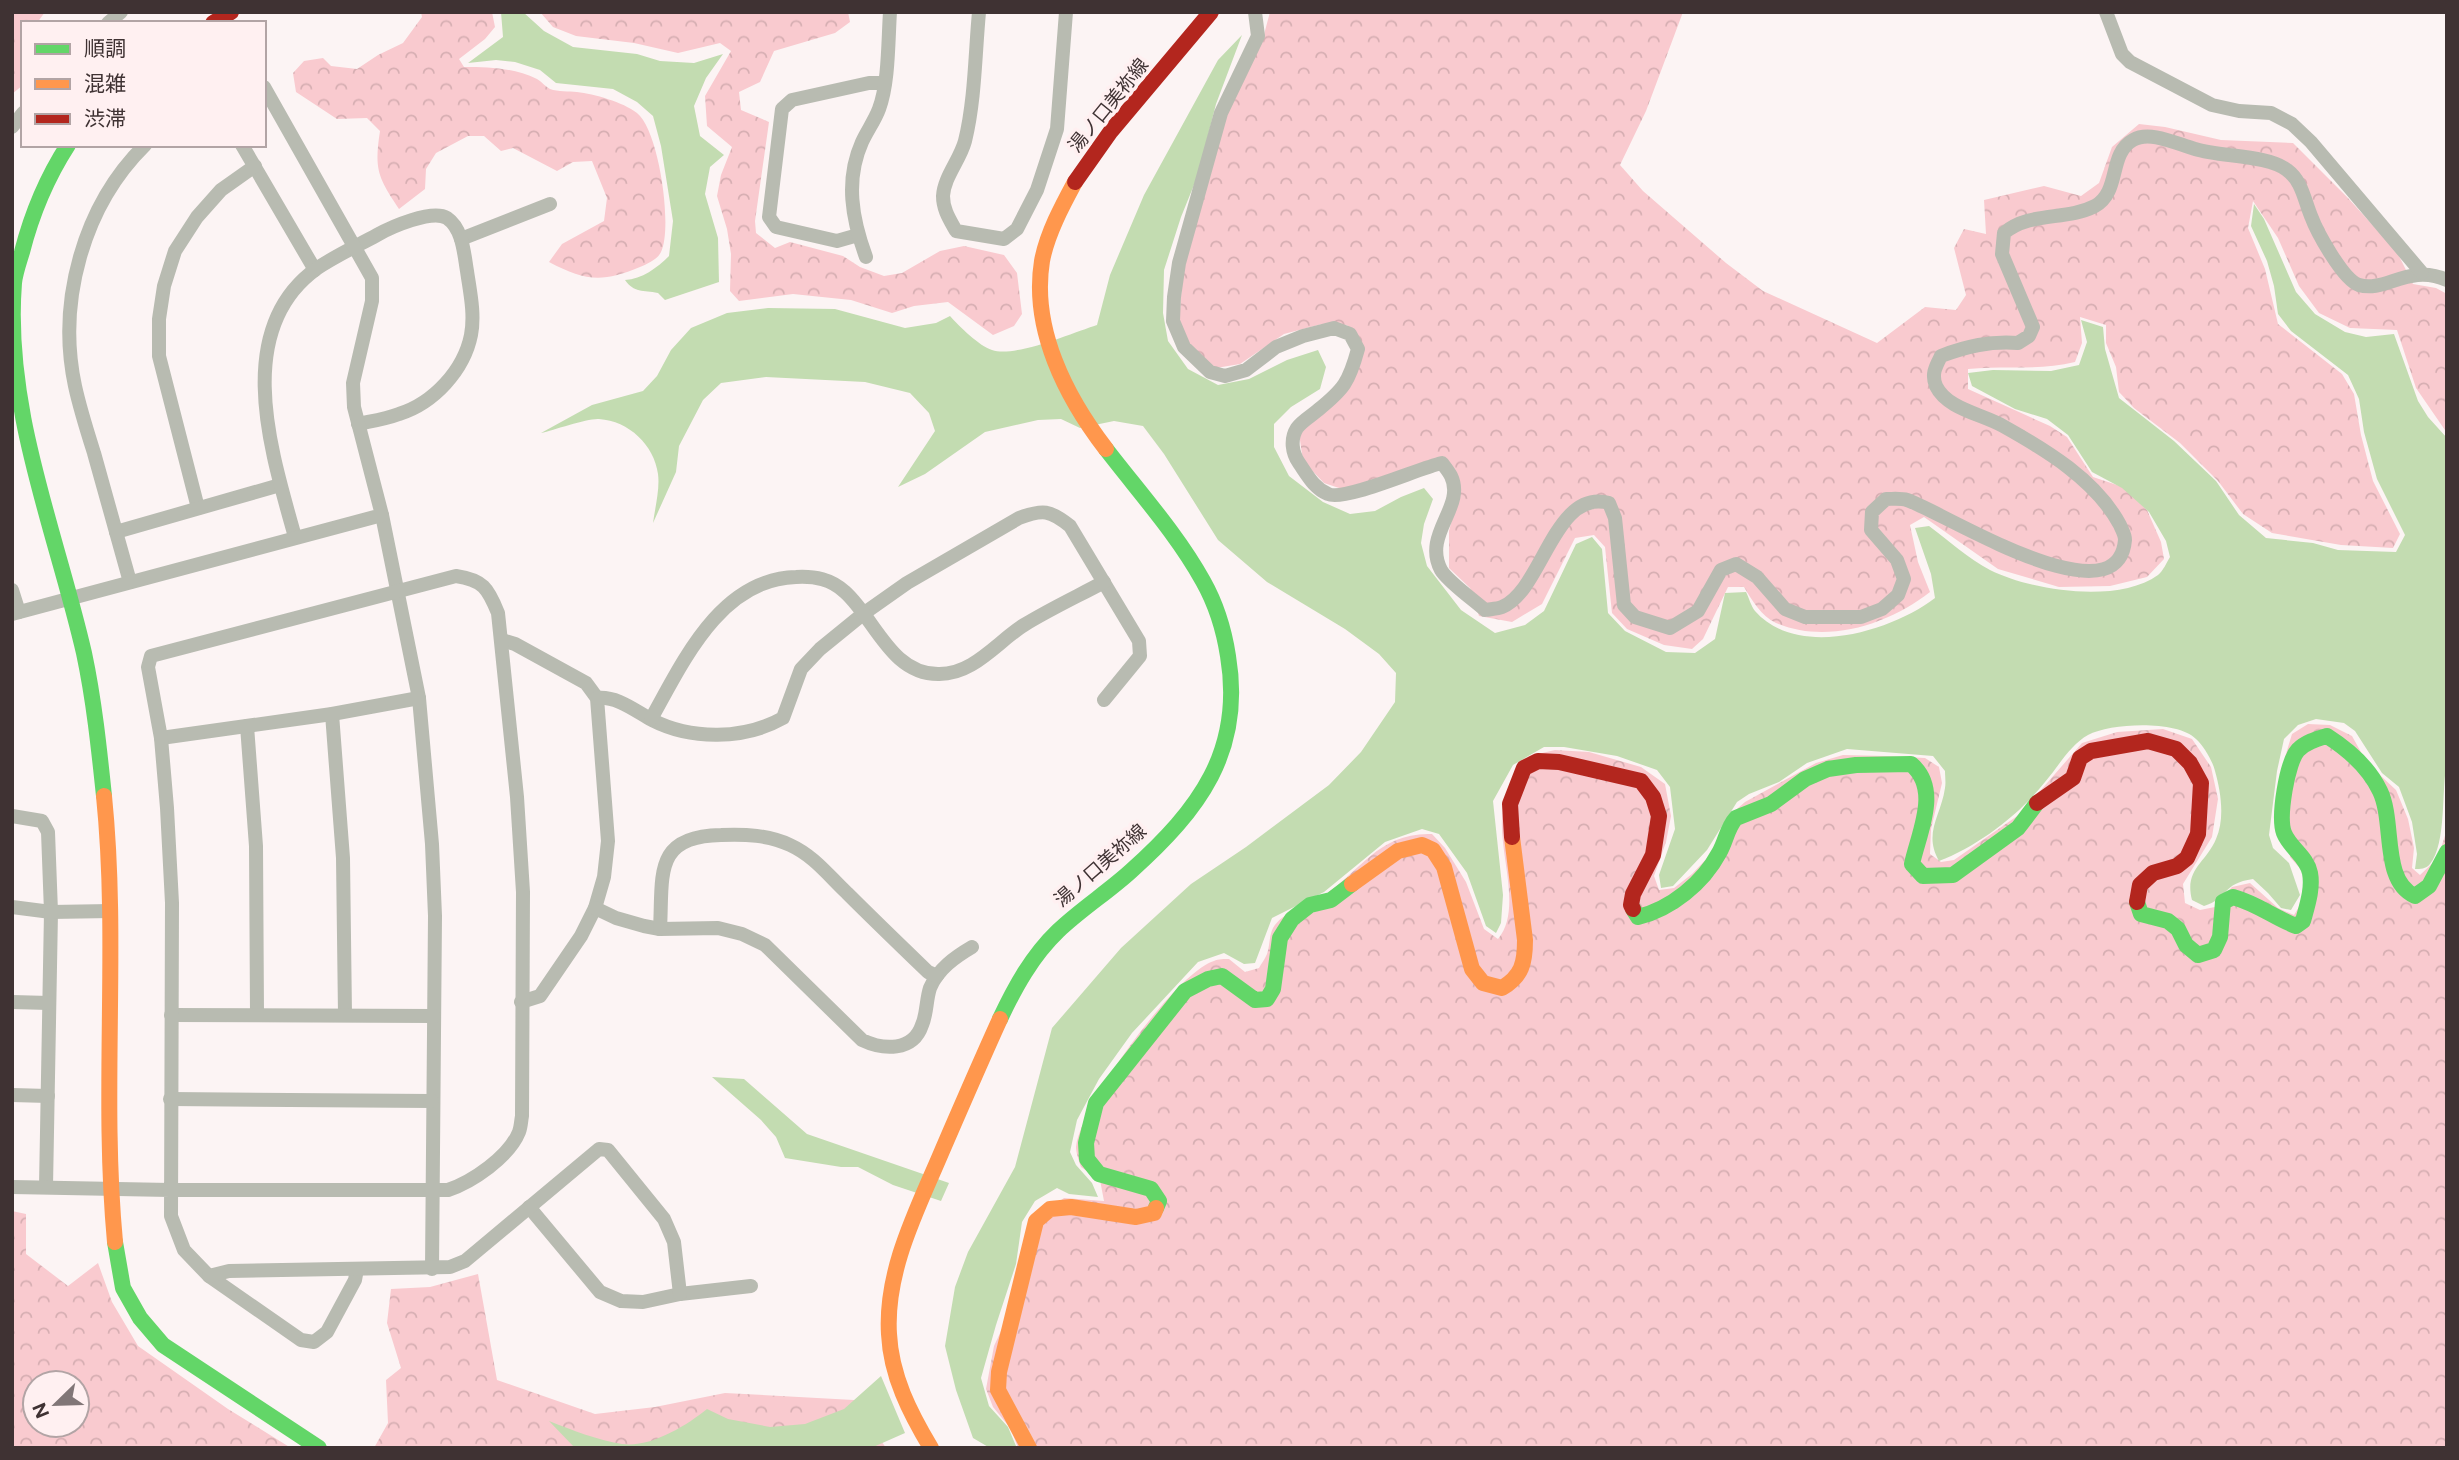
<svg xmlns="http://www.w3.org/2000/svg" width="2459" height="1460" viewBox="0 0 2459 1460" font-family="Figtree,'Noto Sans JP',sans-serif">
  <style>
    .forest { fill: url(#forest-crowns); fill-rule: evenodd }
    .water { fill: #c3dcb1 }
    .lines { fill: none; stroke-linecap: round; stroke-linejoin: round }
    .street { stroke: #b8bbb1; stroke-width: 14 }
    .fast { stroke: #63d668; stroke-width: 16 }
    .slow { stroke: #ff974d; stroke-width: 16 }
    .jam { stroke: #b3261e; stroke-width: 16 }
    .labels { text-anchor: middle; stroke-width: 7; stroke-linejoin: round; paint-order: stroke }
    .street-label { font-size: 19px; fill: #3f3233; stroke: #fff0f1 }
  </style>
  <defs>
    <pattern id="forest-crowns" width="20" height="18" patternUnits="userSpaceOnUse" patternTransform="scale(1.75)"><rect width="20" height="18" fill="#f9cacf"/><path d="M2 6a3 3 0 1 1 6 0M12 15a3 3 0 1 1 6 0" fill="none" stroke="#d6aeb2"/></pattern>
  </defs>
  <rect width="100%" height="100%" fill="#fcf4f4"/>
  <g class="forest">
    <polygon points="12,12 45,12 37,23 23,23 23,42 21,45 23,48 23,85 12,94"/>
    <path d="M421,12H492L495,27L485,39L459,59L464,67C490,67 514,68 537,79C542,82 546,87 550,89C558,92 569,91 577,92C594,94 623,102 637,113C659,130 673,228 661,252C658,259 647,264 640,267C602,283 585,281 549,262L562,244L604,221L607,198L592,161L573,162L557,171L513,148L501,151L484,136H468L436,153L426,169L425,189L399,209C378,177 374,170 380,131L367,118L337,119L296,92L293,73L304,61L323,58L331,66L357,69L378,55L403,43L422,17Z"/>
    <polygon points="540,12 848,12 850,22 835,33 774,51 760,82 739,92 741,110 769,122 755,221 756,233 775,248 790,242 843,256 860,267 884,276 902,273 940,251 964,246 1004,255 1017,273 1022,314 1014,326 993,335 948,302 914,306 892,313 851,300 793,294 739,301 730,291 731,254 727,229 717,196 721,175 732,147 707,126 705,96 731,51 720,43 678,53 634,43 576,36 553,27"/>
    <path d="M1270,12H1683L1646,111L1620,165L1643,191L1726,263L1763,291L1877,343L1925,307L1956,310L1966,295L1954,248L1964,229L1986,234L1984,200L2044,186L2081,196L2099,183L2112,147L2139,124L2165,127L2221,140L2293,143L2347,197L2397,252L2413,284L2436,288L2447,294V433L2416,388L2397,330L2350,328L2319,313L2299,286L2278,238L2253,201L2248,228L2265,269L2278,324L2342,374L2354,394L2361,435L2373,481L2400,534L2393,548L2341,545L2272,533L2243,514L2218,481L2180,443L2134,408L2119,392L2116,367L2106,343V325L2080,317L2082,343L2075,362C2040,371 2004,365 1968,369V389L2050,426L2067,437L2093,477L2123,487L2147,510L2161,542L2164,559L2147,577L2110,586L2059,587L1998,569L1924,517L1910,525L1918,562L1930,592C1889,624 1827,645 1776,623C1761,616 1752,600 1744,587H1728L1703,639L1692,649L1664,645L1627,629L1612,613L1605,547L1594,535L1575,538L1542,604L1512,622L1479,616L1470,588L1449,568V531L1458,496L1439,460L1342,489L1324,483L1303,461L1299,433L1317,415L1361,347L1347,325L1322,324L1284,334L1240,364L1210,369L1189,346L1179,322L1184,259L1225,110L1262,42Z"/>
    <path d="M2308,724L2330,725L2352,736L2367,763L2396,790L2408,819L2414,848L2412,868L2420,875L2438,858L2447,829V1448H1018L1011,1429L993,1407L986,1389L994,1346L1008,1316L1031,1221L1064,1198L1104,1201L1100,1180L1081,1167C1079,1161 1076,1153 1076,1147C1080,1106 1175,973 1214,961C1218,959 1225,959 1229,959L1245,972L1259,968C1261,964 1265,959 1267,954C1270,946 1269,936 1273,928C1283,911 1308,906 1323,896C1361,871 1379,832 1432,834L1445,848L1466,882L1484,929L1498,939C1524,908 1496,848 1503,810C1505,795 1521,771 1529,756L1555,750L1589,752L1641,767L1665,784L1671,816L1666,842L1654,876L1659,890L1674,888L1692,874L1710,855L1731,814L1745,802L1816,763L1843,755L1886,756L1925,758L1939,767L1942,783L1931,829L1930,854L1941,862L1954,860L2020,814L2082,743L2117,732L2163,729L2192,739L2211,767L2218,799L2212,837L2183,884L2185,903L2200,910L2215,907L2232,887L2250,883L2278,908L2294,915L2302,902L2304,873L2290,857L2285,757L2292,734Z"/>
    <path d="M12,1211L26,1214V1254L68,1286L98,1263L112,1302L138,1346L228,1409L291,1448H12ZM77,1383V1425H35V1383Z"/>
    <polygon points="478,1274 497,1380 595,1414 655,1407 725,1393 854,1400 886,1448 374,1448 388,1423 386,1380 401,1368 387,1323 391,1289 430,1287"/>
  </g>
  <g class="water">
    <path d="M501,12H523L544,31L573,47L637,54L660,61L694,63L723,54L706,78L694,106L700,136L724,155L710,167L705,194L718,238L719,282L665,300L658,293C643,290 634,293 625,280C642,279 657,268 669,256L673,221L661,146L653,116L637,102L613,89L556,83L540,70L515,62L496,60L468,63L503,37Z"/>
    <path d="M1242,35L1216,104L1198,175L1181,217L1164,270L1163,313L1168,341L1188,369L1218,385L1249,379L1287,360L1318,350L1326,367L1320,389L1291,407L1274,424V447L1289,476L1323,502L1350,514L1375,511L1401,497L1424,488L1433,499L1424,524L1421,543L1427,566L1461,610L1495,633L1525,625L1544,611L1576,544L1592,537L1602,549L1608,613L1625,631L1666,652L1695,653L1715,639L1725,593L1746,592C1749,598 1751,606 1755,611C1798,660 1892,631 1935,598L1931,574L1915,528L1929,526C1948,540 1969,559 1990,570C2032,591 2118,604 2158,575C2163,571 2167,562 2170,557L2166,541L2149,512L2122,488L2092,472L2068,435L2047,419L2015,409L1972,386L1968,373L1993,370L2051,371L2079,365L2087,342L2081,320L2103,327L2105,349L2119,398L2174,441L2216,481L2239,515L2266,538L2313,543L2338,550L2396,552L2405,535L2377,479L2364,432L2359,399L2348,375L2291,331L2278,314L2274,286L2267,261L2251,226L2254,204L2264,219L2296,292L2315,314L2345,332L2366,337L2394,334L2418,401L2428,417L2447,438V762C2441,789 2447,843 2430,864C2426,869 2420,869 2415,869L2417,854L2412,822L2399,787L2382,773L2355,731L2344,723L2316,719L2298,725L2284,739L2277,771L2269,835L2273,848L2289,863L2300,895L2291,910L2281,908L2268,893L2253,879C2222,883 2228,899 2204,906L2192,900C2184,869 2206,863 2216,839C2225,819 2221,792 2215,771C2213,762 2204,746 2196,739C2177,720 2111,723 2088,735C2070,745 2058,767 2045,782C2019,815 1978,846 1939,861C1923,833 1941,816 1945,788C1946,783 1945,776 1945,771L1933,756L1847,749L1807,763L1779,782L1749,794L1737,802L1707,850L1673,886L1661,888L1659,875L1675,829L1670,787L1657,770L1617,756L1564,747H1544L1513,765L1493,801L1503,895L1501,923L1496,933L1486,926L1467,873L1439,834L1422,829L1385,842L1324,892L1272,918L1255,963L1244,964L1224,953L1198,962L1132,1033L1099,1079L1077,1120L1070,1152L1076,1165L1092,1183L1098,1197L1069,1194L1057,1188L1035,1201L1022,1222L1016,1264L996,1325L981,1378L989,1406L1008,1427L1016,1446L990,1448L973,1438L956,1390L945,1346L955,1287L968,1252L1015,1167L1052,1028L1121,948L1191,884L1246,847L1329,785L1361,752L1395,702L1396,673L1379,654L1345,629L1267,582L1218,540L1164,454L1143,426L1114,421L1080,428L1061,419L1038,420L985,432L925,474L898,487L935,431L929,413L910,393L865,382L766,377L721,383L703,400L679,446L676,472L653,523C655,508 660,489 658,474C654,445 629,421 599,419C588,418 554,430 541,433L592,405L643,391L657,376L671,350L691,328L727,313L768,308L835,309L905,328L936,323L950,316C959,326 979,346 992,350C1015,358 1072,333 1097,325L1110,275L1144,195L1218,60Z"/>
    <polygon points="712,1077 744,1079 807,1134 949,1183 941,1201 893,1185 858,1167 841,1167 785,1158 776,1137 761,1120"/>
    <path d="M881,1376L905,1433L871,1448H575L549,1421C572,1430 597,1440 622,1444C650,1448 686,1426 707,1409L728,1419L770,1427L805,1424L844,1409Z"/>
  </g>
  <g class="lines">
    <g class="street">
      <path d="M979,12C975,55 975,100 965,141C960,160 944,177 943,196C943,210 950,220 956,231L1004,239L1017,229L1037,190L1057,129L1066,12"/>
      <path d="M1255,12L1258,36L1221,113L1179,263L1174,297L1173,321L1184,347L1210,372L1225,376L1246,370L1276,347L1303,336L1334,328L1350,334L1358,349C1349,382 1344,389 1318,410C1311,416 1302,421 1297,428C1290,439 1292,453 1299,463C1308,476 1314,488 1328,494C1344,502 1419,468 1442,463C1445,467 1449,472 1451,476C1466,507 1422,534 1441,570C1448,582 1474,600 1485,610C1490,609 1497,609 1502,607C1543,590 1554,488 1609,503L1615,518L1624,605L1635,617L1670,628L1698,611L1721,570L1736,564L1757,577L1785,609L1805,617H1861L1882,609L1898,595L1904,579L1897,560L1871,530L1872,512L1886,499C1893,499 1901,498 1907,500C1943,512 2118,624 2125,540C2125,534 2122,530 2120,525C2096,480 2046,450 2003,426C1982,414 1947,409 1936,386C1931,374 1936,366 1941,356C1967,346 1990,341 2018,343L2029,336L2033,327L2002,254L2004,233C2030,211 2066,221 2095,206C2121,191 2108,154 2133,140C2150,130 2177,144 2195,149C2221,157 2268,155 2287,170C2302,181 2304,199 2311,216C2317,232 2343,280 2359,285C2385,293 2409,263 2447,280"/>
      <polyline points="2106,12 2122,54 2130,62 2212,105 2239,111 2271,113 2292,124 2311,142 2422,273"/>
      <polyline points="108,23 121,12"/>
      <polyline points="12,127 23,113"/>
      <polyline points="242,145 315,270"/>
      <polyline points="858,235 837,241 776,227 769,217 782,109 792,100 869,83 884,83"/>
      <polyline points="461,239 550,204"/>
      <path d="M866,257C852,219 845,180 862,142C867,131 875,120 879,109C889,82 888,41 890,12"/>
      <polyline points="198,508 159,356 159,319 164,286 175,251 197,217 221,190 255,166"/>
      <polyline points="382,515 419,698 432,844 435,916 432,1269"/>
      <polyline points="116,532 280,485"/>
      <path d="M295,537C272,454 231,331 316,269C335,256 357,246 377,235C391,227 432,209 447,218C463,229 464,254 467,271C470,292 475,314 471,335C464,370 434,403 399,414C386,419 372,421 358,424"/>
      <path d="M130,582C118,539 106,496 94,453C87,431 80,409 75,386C57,302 83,206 145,145"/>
      <polyline points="12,590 19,612"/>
      <polyline points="12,614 382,515 354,407 353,383 372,301 372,278 264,87"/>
      <polyline points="502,640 515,644 586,683 597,698 608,841 604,877 595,908 581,936 540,996 521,1002"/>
      <path d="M597,698C617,696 634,710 652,720C691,740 744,740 783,718L801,669L820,649L863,614L907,583L1019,518C1043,509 1050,510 1070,526L1139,641L1140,656L1104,700"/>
      <polyline points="332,714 343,858 345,1015"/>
      <path d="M651,719C683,662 720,579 796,577C815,576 831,579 845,592C875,619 891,674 938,674C973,675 997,642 1024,625C1050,609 1078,596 1104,582"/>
      <polyline points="247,726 256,846 257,1014"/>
      <polyline points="161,738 332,714 419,698"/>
      <polyline points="12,816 42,821 48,832 51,912 46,1187"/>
      <polyline points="12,907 51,912 111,911"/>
      <path d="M595,908L616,918L644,926L660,929L718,928L742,934L765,945L862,1040C883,1050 913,1052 922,1025C927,1014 926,1000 930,988C938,969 955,957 972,947"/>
      <path d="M660,929C663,875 653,836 721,835C746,834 768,835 790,845C814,856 828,875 847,893C874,920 901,946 928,972L937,976"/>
      <polyline points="12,1002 49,1003"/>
      <polyline points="171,1015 434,1016"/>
      <polyline points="12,1095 48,1096"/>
      <polyline points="170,1099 432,1101"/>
      <path d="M12,1187L170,1190H448C472,1182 509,1157 519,1132C521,1127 521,1121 522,1116L523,892L517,797L498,613C488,588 483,580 456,576L151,656L148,667L161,738L167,808L172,903L171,1216L184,1250L209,1276L301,1340L314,1342L327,1332L355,1280L357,1269"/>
      <polyline points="529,1207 600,1292 621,1301 643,1302 680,1294 751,1286"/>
      <polyline points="209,1276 229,1271 450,1267 465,1261 599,1149 608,1150 664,1219 674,1242 680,1294"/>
    </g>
    <g class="fast">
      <path d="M68,145C46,179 32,213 22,252C19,262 15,273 14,283C4,410 56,531 84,653C94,700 99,748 104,796"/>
      <path d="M2137,902L2141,914L2168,921L2178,929L2186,945L2198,955L2214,950L2220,937L2223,902L2233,897C2258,904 2273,917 2296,926L2303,921C2307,906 2313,889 2310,873C2307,857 2290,848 2284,833C2278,817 2287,762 2298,750C2306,742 2317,739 2327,736C2349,750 2369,768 2380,791C2395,822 2381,881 2415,896L2429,886L2447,852"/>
      <path d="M1633,909L1638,917C1671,909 1703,883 1719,853C1726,841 1727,828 1736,818L1771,804L1805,779L1828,769L1856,765L1911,764C1941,789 1919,832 1912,864L1923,876L1953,875L2018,828L2037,803"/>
      <path d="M1000,1019C1015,987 1032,956 1058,931C1081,909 1108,892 1131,871C1199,810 1244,751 1228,656C1224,630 1216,604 1203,581C1177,534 1139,492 1106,449"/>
      <polyline points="1156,1208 1159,1201 1151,1189 1099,1174 1087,1159 1086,1143 1096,1103 1185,991 1208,979 1222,976 1255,1000 1267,999 1273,989 1280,938 1292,919 1310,905 1331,900 1352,884"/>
      <polyline points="115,1242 123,1288 140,1318 163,1345 319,1448"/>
    </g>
    <g class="slow">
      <path d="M1075,182C1062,206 1047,234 1042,261C1031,329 1066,397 1106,449"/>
      <path d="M104,796C119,944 101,1093 115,1242"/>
      <path d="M1352,884L1398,851L1422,845L1433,850L1444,867L1472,969L1483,983L1502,988C1522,976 1525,963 1525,940L1512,837"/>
      <path d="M931,1448C910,1413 891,1376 889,1334C885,1270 918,1208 942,1151C961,1107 980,1063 1000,1019"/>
      <polyline points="1029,1448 998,1390 999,1372 1036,1221 1050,1209 1071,1207 1136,1217 1154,1213 1156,1208"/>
    </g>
    <g class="jam">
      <polyline points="213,23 231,12"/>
      <polyline points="1075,182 1111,131 1211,12"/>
      <polyline points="2037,803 2073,778 2080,758 2091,751 2148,741 2176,749 2190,763 2201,783 2198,834 2187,858 2177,866 2153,873 2140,885 2137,902"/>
      <polyline points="1512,837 1510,804 1524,768 1538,761 1559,762 1641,781 1653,797 1659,816 1653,855 1633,894 1631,905 1633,909"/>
    </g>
  </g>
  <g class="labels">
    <g class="street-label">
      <text transform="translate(1108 105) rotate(-51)" y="7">湯ノ口美祢線</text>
      <text transform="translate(1100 865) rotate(-41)" y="7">湯ノ口美祢線</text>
    </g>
  </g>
  <rect width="2459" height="1460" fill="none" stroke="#3f3233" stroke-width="28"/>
  <rect x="21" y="21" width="245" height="126" fill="#fff0f1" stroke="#b2a4a5" stroke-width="2"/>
  <rect x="35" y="44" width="35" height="10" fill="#63d668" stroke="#b2a4a5" stroke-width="2"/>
  <text x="84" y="56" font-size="21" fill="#3f3233">順調</text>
  <rect x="35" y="79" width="35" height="10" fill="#ff974d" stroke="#b2a4a5" stroke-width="2"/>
  <text x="84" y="91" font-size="21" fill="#3f3233">混雑</text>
  <rect x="35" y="114" width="35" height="10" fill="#b3261e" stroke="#b2a4a5" stroke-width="2"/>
  <text x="84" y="126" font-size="21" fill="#3f3233">渋滞</text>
  <g transform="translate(56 1404) rotate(247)"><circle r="33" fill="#fff0f1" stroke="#b2a4a5" stroke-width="2"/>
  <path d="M0-5L12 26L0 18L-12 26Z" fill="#817677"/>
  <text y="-10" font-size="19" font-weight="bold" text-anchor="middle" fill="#3f3233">N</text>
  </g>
</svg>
